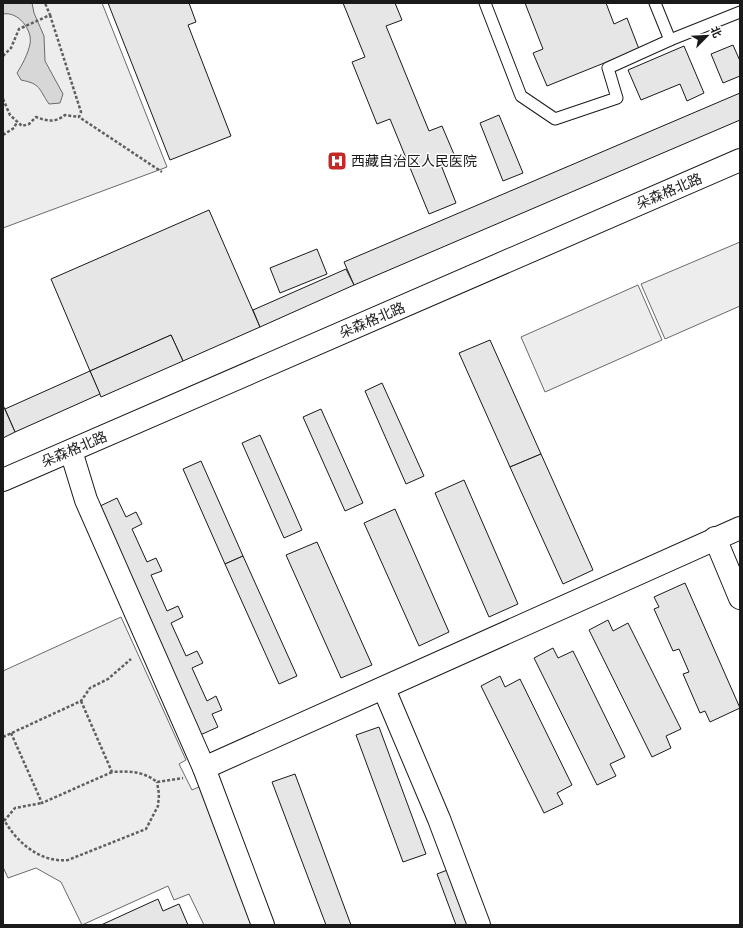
<svg xmlns="http://www.w3.org/2000/svg" width="743" height="928" viewBox="0 0 743 928" font-family="Overpass,'Noto Sans SC',sans-serif">
  <style>
    .green { fill: #ededed; stroke: #6a6a6a }
    .water { fill: #d7d7d7; stroke: #6a6a6a }
    .building { fill: #e6e6e6; stroke: #1a1a1a }
    .lines { fill: none; stroke-linecap: round; stroke-linejoin: round }
    .lane-casing { stroke: #1a1a1a; stroke-width: 13 }
    .street-casing { stroke: #1a1a1a; stroke-width: 24 }
    .secondary-casing { stroke: #1a1a1a; stroke-width: 24 }
    .path { stroke: #5f5f5f; stroke-width: 2.5; stroke-dasharray: 3 2; stroke-linecap: butt }
    .lane { stroke: #fff; stroke-width: 11 }
    .street { stroke: #fff; stroke-width: 22 }
    .secondary { stroke: #fff; stroke-width: 22 }
    .labels { text-anchor: middle; stroke-width: 3; stroke-linejoin: round; paint-order: stroke }
    .poi-label { font-size: 14px; fill: #1a1a1a; stroke: #fff; text-anchor: start }
    .street-label { font-size: 14px; fill: #1a1a1a; stroke: #fff }
  </style>
  <rect width="100%" height="100%" fill="#fff"/>
  <g class="green">
    <polygon points="3,3 102,3 167,167 3,228"/>
    <polygon points="740,242 740,306 665,339 641,284"/>
    <polygon points="638,285 662,340 545,392 521,337"/>
    <polygon points="121,617 186,760 179,764 192,790 201,786 254,925 204,925 189,894 174,900 168,886 82,925 61,882 36,868 8,878 3,867 3,671"/>
  </g>
  <path class="water" d="M3,3H32L34,13L44,36L45,61L63,94L60,103L49,104C38,88 41,84 21,80L17,73C22,65 28,54 30,44C33,30 18,11 3,14Z"/>
  <g class="building">
    <polygon points="108,3 189,3 196,22 188,25 231,136 170,160"/>
    <polygon points="343,3 395,3 402,20 386,26 429,131 442,126 456,159 441,165 456,203 429,214 390,119 377,124 352,62 365,57"/>
    <polygon points="525,3 606,3 614,24 627,18 639,49 547,86 533,53 543,49"/>
    <polygon points="733,45 740,61 740,76 723,83 711,54"/>
    <polygon points="684,46 704,93 687,101 680,84 641,100 628,70"/>
    <polygon points="740,93 740,120 354,285 344,262"/>
    <polygon points="499,115 523,173 503,181 480,123"/>
    <polygon points="209,210 260,327 183,361 171,335 90,371 51,279"/>
    <polygon points="317,249 327,274 280,293 270,268"/>
    <polygon points="346,269 354,285 260,327 253,310"/>
    <polygon points="171,335 183,361 101,397 90,371"/>
    <polygon points="490,340 541,454 510,467 459,353"/>
    <polygon points="90,371 100,394 15,432 5,409"/>
    <polygon points="382,383 424,476 406,484 365,391"/>
    <polygon points="3,405 15,432 3,438"/>
    <polygon points="321,409 363,503 345,511 303,417"/>
    <polygon points="260,435 302,530 284,538 242,443"/>
    <polygon points="541,454 593,570 563,584 510,467"/>
    <polygon points="201,461 243,556 225,564 183,469"/>
    <polygon points="464,480 518,604 489,617 435,493"/>
    <polygon points="117,498 126,517 136,512 142,524 132,529 147,562 156,558 162,571 151,575 167,611 178,606 183,617 171,623 186,656 197,651 203,663 192,668 207,701 216,696 222,710 212,714 218,727 198,736 96,508"/>
    <polygon points="395,509 449,632 419,646 364,523"/>
    <polygon points="317,542 372,665 341,678 286,555"/>
    <polygon points="243,556 297,676 279,684 225,564"/>
    <polygon points="685,583 740,708 710,722 705,711 700,713 683,674 689,672 679,649 673,651 654,609 659,607 654,597"/>
    <polygon points="608,620 613,631 628,623 681,729 666,736 671,748 652,757 589,630"/>
    <polygon points="553,648 558,658 573,651 625,757 610,764 616,776 597,785 534,658"/>
    <polygon points="500,676 505,687 520,679 572,785 557,793 563,804 544,813 481,686"/>
    <polygon points="379,727 426,854 403,862 356,735"/>
    <polygon points="295,774 351,925 326,925 272,782"/>
    <polygon points="450,869 470,925 456,925 437,874"/>
    <polygon points="158,899 163,911 179,904 188,925 101,925"/>
  </g>
  <g class="lines">
    <defs>
      <g id="lane">
        <polyline points="485,3 521,96 555,119 617,98 608,68 670,40 655,3"/>
        <polyline points="670,40 740,12"/>
      </g>
      <g id="street">
        <polyline points="71,451 86,500 204,768 263,925"/>
        <polyline points="715,538 740,598"/>
        <polyline points="384,689 439,819 479,925"/>
        <polyline points="204,768 740,528"/>
      </g>
      <polyline id="secondary" points="3,480 740,160"/>
    </defs>
    <use href="#lane" class="lane-casing"/>
    <use href="#street" class="street-casing"/>
    <use href="#secondary" class="secondary-casing"/>
    <g class="path">
      <polyline points="50,15 81,112 79,117 162,172"/>
      <polyline points="3,56 11,48 19,29 50,15 45,3"/>
      <path d="M3,99L10,115L22,126L29,124L36,117C47,121 55,123 65,115L79,117"/>
      <polyline points="3,135 14,128 17,122"/>
      <path d="M81,701L112,772C129,771 143,771 157,782L183,778"/>
      <polyline points="11,733 42,803 112,772"/>
      <polyline points="3,737 81,701 90,688 108,679 131,659"/>
      <path d="M3,818C16,842 40,863 68,860L146,829L158,806L159,794L157,782"/>
      <polyline points="4,821 15,808 42,803"/>
    </g>
    <use href="#lane" class="lane"/>
    <use href="#street" class="street"/>
    <use href="#secondary" class="secondary"/>
  </g>
  <defs>
    <symbol id="hospital-square" viewBox="-11 -11 22 22"><rect x="-9" y="-9" width="18" height="18" rx="4" fill="#c62828" stroke="#fff"/><path d="M-5-5h3v3.5h4V-5h3V5h-3V1.5h-4V5h-3Z" fill="#fff"/></symbol>
  </defs>
  <g fill-rule="evenodd">
    <use href="#hospital-square" x="326" y="150" width="22" height="22"/>
  </g>
  <g class="labels">
    <g class="poi-label">
      <text x="351" y="166">西藏自治区人民医院</text>
    </g>
    <g class="street-label">
      <text transform="translate(669 191) rotate(-23)" y="5">朵森格北路</text>
      <text transform="translate(372 320) rotate(-23)" y="5">朵森格北路</text>
      <text transform="translate(74 449) rotate(-23)" y="5">朵森格北路</text>
    </g>
  </g>
  <rect width="743" height="928" fill="none" stroke="#1a1a1a" stroke-width="8"/>
  <g transform="translate(707 36) rotate(66)" stroke="#ffffff" stroke-width="3" paint-order="stroke">
  <path d="M0-3L7 15L0 10L-7 15Z" fill="#1a1a1a"/>
  <text y="-6" font-size="11" font-weight="bold" text-anchor="middle" fill="#1a1a1a">北</text>
  </g>
</svg>
